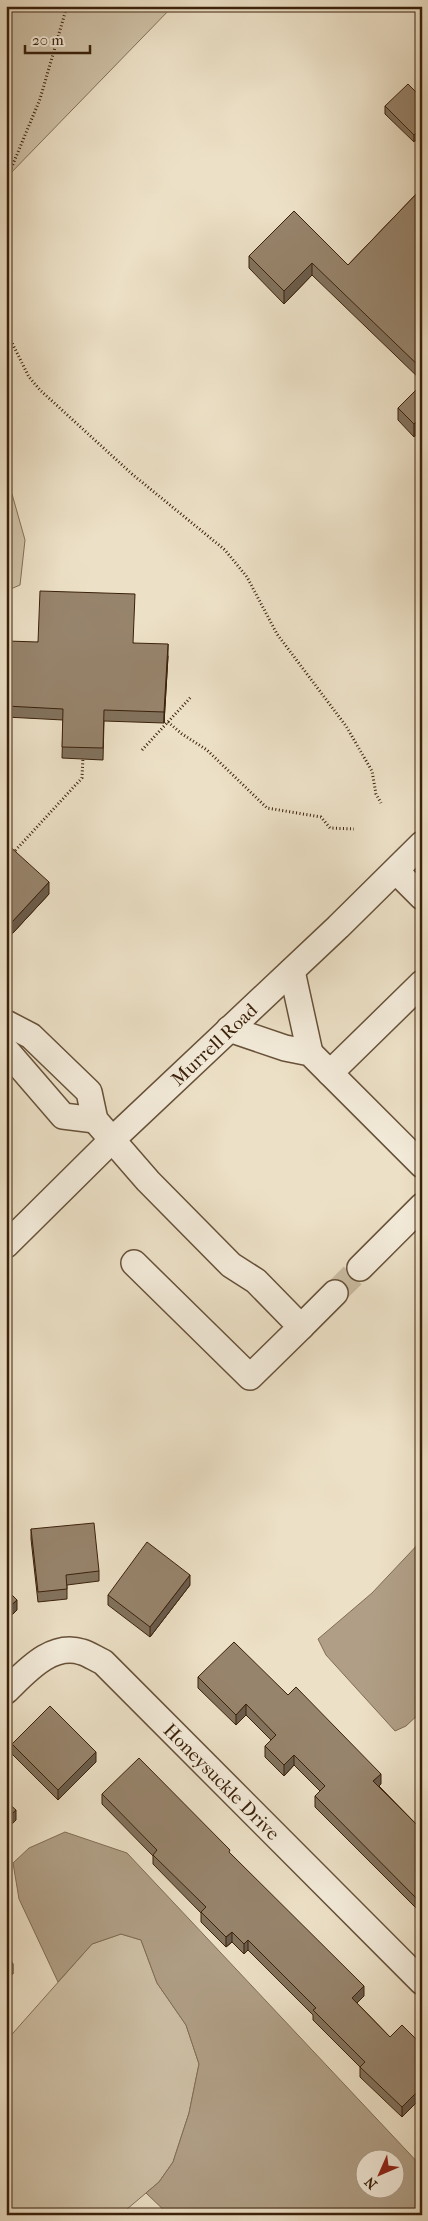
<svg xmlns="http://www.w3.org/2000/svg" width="428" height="2221" viewBox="0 0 428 2221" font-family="'IM FELL French Canon',serif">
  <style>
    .green { fill: #cec0a6; stroke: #847058 }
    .water { fill: #b09f86; stroke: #816d54; fill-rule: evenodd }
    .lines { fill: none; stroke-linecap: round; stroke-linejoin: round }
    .minor-tunnel { stroke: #c9baa0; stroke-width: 25; stroke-dasharray: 25 12; stroke-linecap: butt }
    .minor-casing { stroke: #675139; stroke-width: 28 }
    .path { stroke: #3b210a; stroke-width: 3; stroke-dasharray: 1 2.5; stroke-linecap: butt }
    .minor { stroke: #f3ebda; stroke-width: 25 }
    .wall { fill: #82725d; stroke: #3b210a }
    .shaded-wall { fill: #6a5c4c; stroke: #3b210a }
    .building { fill: #97846c; stroke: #3b210a }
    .labels { text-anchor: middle; stroke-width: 4; stroke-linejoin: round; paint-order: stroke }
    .street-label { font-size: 19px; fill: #3b210a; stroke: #f3ebda }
  </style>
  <rect width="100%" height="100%" fill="#ece0c6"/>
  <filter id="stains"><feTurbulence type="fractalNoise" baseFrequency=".004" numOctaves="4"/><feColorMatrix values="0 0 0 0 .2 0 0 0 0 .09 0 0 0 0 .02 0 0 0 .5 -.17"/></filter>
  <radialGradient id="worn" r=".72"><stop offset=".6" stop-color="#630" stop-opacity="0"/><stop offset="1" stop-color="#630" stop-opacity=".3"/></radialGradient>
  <g class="green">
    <polygon points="6,6 173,6 6,178"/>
    <polygon points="6,489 12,494 25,540 20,585 6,591"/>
    <polygon points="121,1934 141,1940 157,1983 186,2025 199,2064 189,2113 173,2162 159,2182 120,2215 16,2214 6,2208 6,2041 92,1944"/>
  </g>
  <g class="water">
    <polygon points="422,1540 422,1711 406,1726 395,1731 326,1655 318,1639 372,1593"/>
    <path d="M65,1832L127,1853L422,2167V2215H169L146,2193L159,2182L173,2162L189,2113L199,2064L186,2025L157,1983L141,1940L121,1934L92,1944L58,1982L19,1899L13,1863L29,1848ZM366,2158H396V2188H366Z"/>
  </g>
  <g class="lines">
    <polyline class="minor-tunnel" points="335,1293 360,1268"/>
    <defs>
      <g id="minor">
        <polyline points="396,871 422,897"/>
        <polyline points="292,971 310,1053"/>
        <polyline points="6,1023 31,1036 89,1092 95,1120 148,1181 231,1265 256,1281 301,1327 250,1377 134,1263"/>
        <polyline points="229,1029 285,1048 310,1053 422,1165"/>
        <polyline points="6,1050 63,1116 95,1120"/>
        <polyline points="330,1073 422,983"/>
        <path id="s1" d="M6,1245L113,1139L338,927L422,844"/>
        <polyline points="360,1268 422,1206"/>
        <polyline points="301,1327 335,1293"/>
        <path id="s2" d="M6,1691C26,1672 51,1642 82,1652C89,1654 96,1659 103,1662L422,1982"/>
      </g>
    </defs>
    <use href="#minor" class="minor-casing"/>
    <g class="path">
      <polyline points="6,181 40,99 67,6"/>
      <polyline points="6,331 29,377 40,390 132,474 225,550 247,577 277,634 346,726 372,771 376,794 381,803"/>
      <polyline points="168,722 182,734 207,750 267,808 321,817 330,828 354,829"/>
      <polyline points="142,750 191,697"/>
      <polyline points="13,853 82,778 83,756"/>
    </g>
    <use href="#minor" class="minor"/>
  </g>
  <g class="wall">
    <polygon points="422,98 414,142 385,114 385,106"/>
    <polygon points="422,188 422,381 312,275 284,304 249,268 249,256 348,265"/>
    <polygon points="398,408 422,429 414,437 398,420"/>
    <polygon points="38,642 133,643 168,656 164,723 104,721 103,760 62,758 63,720 6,717 6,652"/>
    <polygon points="6,843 49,894 12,934 6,929"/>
    <polygon points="31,1529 99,1571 99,1581 67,1585 67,1599 38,1602 31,1539"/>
    <polygon points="190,1585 150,1637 108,1605 108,1595"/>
    <polygon points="198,1677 288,1695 381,1784 379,1786 422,1830 421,1913 315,1807 315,1796 320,1791 294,1765 284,1776 265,1757 265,1746 271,1740 246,1715 236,1725 198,1688"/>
    <polygon points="12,1744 96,1762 58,1800 12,1754"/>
    <polygon points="102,1794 230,1853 364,1996 357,2003 390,2037 422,2045 422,2103 419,2100 402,2117 360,2077 360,2067 313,2020 313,2015 248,1950 244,1954 232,1942 226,1947 201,1922 201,1913 153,1864 153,1856 102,1804"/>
  </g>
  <g class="shaded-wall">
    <polygon points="422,127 422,134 414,142 414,135"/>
    <polygon points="312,263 312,275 284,304 284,291"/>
    <polygon points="422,417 422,429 414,437 414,424"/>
    <polygon points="168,644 168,656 164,723 164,712"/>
    <polygon points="49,882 49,894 12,934 12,922"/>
    <polygon points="190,1575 190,1585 150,1637 150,1627"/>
    <polygon points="17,1600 17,1610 6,1621 6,1610"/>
    <polygon points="246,1704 246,1715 236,1725 236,1715"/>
    <polygon points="96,1752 96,1762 58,1800 58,1790"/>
    <polygon points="294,1755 294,1765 284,1776 284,1765"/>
    <polygon points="381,1774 381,1784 373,1792 373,1781"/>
    <polygon points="16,1810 16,1820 6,1830 6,1819"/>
    <polygon points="232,1932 232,1942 226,1947 226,1937"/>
    <polygon points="248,1940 248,1950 244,1954 244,1944"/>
    <polygon points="13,1964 13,1974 6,1978 6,1967"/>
    <polygon points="6,1983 7,1983 7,1993 6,1994"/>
    <polygon points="364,1986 364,1996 352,2008 352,1998"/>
    <polygon points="419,2090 419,2100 402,2117 402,2107"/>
  </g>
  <g class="building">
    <polygon points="408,84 422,98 422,127 414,135 385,106"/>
    <polygon points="422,188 422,369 312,263 284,291 249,256 294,211 348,265"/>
    <polygon points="422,384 422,417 414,424 398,408"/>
    <polygon points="40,591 135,594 133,643 168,644 164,712 104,710 103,748 62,747 63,709 6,706 6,652 7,641 38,642"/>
    <polygon points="6,843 49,882 12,922 6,916"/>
    <polygon points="94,1523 99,1571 66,1575 67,1589 38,1592 31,1529"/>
    <polygon points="147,1542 190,1575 150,1627 108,1595"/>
    <polygon points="6,1589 17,1600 6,1610"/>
    <polygon points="234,1642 288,1695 296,1687 381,1774 373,1781 422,1830 421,1903 315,1796 325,1786 294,1755 284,1765 265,1746 276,1735 246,1704 236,1715 198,1677"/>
    <polygon points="50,1706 96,1752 58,1790 12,1744"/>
    <polygon points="139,1758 230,1850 229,1852 364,1986 352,1998 390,2037 402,2025 422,2045 422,2093 419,2090 402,2107 360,2067 365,2062 313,2010 316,2008 248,1940 244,1944 232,1932 226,1937 201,1912 206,1907 153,1855 157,1850 102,1794"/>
    <polygon points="6,1801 16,1810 6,1819"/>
    <polygon points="6,1951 13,1964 6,1967"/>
  </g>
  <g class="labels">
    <g class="street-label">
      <text dy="7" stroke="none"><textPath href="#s1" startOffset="289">Murrell Road</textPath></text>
      <text dy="7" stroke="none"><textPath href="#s2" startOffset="282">Honeysuckle Drive</textPath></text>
    </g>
  </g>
  <rect width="428" height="2221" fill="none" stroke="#ece0c6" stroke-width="25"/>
  <rect x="8" y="8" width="413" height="2206" fill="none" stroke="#3b210a" stroke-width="2.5"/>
  <rect x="12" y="12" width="403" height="2196" fill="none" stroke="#3b210a"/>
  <g transform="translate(380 2174) rotate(225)"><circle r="24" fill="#f3ebda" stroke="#a99a87"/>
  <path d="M0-4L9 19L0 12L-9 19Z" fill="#8f2418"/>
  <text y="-8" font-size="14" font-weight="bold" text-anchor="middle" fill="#3b210a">N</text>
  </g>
  <path d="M25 45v8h65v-8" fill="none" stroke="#3b210a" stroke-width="2.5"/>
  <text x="32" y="45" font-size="15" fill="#3b210a" stroke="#f3ebda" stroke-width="4" paint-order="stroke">20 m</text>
  <rect width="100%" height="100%" filter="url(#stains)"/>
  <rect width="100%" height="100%" fill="url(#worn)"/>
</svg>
